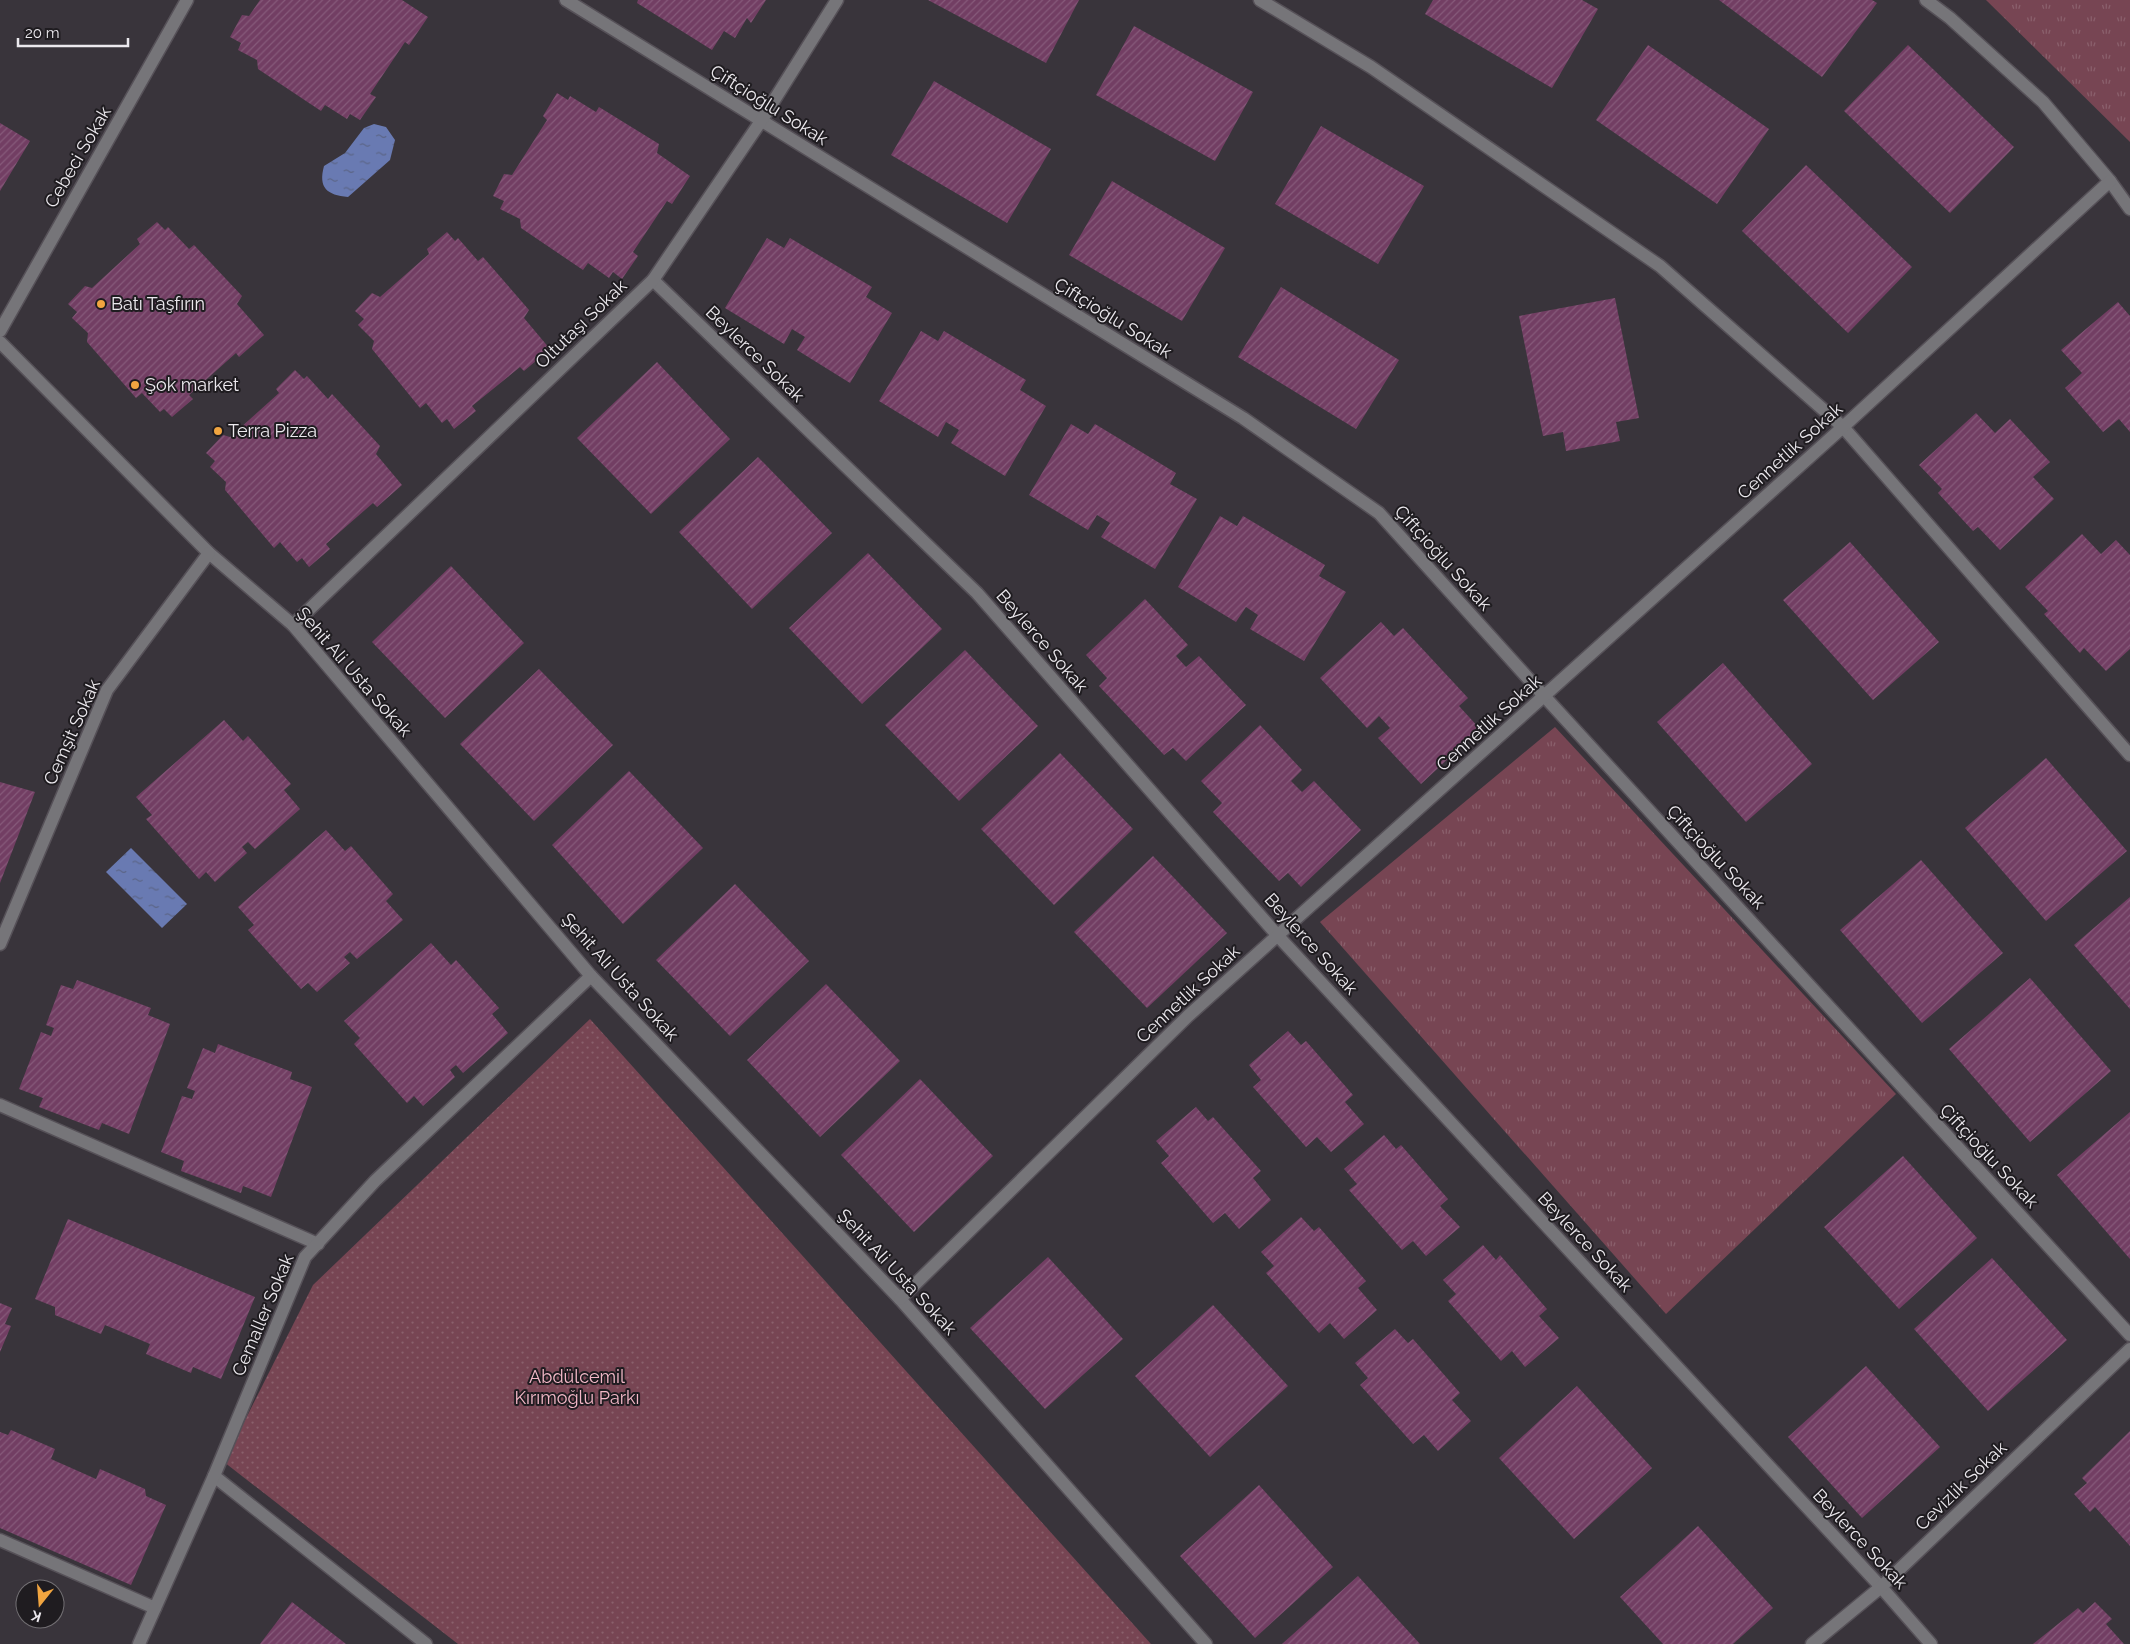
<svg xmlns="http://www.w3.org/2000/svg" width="2130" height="1644" viewBox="0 0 2130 1644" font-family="Raleway,sans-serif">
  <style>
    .grass { fill: url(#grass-tufts) }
    .park { fill: url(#park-dots) }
    .water { fill: url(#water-ripples) }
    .building { fill: url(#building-hatch) }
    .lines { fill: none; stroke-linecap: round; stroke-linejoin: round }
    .minor-casing { stroke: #565158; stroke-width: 15 }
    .minor { stroke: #767579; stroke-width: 12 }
    .poi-dot { fill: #f1a540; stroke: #1f1c20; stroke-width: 2 }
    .labels { text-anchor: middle; stroke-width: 4; stroke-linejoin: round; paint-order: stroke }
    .street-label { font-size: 18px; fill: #ece9ee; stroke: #1f1c20 }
    .poi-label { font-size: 18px; fill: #ece9ee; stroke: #1f1c20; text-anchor: start }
    .park-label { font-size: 18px; fill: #f4b9c8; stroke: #1f1c20 }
  </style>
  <defs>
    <pattern id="grass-tufts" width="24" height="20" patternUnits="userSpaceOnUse" patternTransform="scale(1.25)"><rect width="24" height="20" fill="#774553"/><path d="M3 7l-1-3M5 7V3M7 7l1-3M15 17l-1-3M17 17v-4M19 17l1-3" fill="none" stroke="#8a606c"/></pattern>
    <pattern id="park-dots" width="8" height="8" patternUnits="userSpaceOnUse" patternTransform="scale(1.25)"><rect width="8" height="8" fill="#774553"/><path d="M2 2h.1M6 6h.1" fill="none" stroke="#8a606c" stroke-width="1.8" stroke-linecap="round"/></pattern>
    <pattern id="water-ripples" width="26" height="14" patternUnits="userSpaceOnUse" patternTransform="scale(1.25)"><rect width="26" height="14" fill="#697ab2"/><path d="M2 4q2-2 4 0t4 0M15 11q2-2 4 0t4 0" fill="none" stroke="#5b6587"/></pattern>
    <pattern id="building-hatch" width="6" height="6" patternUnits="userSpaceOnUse" patternTransform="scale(1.25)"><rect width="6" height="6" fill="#723e63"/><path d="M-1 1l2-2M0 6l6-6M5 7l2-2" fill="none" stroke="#865a7a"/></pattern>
  </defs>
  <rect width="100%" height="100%" fill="#39343b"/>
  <g class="grass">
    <polygon points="1986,0 2130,0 2130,142"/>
    <polygon points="1555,727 1896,1094 1666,1314 1320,922"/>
  </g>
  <polygon class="park" points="590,1019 1151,1644 458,1644 224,1462 313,1285"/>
  <g class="water">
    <path d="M374,124L386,127L395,140L390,160L348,197C327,195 318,188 324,166L345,153L364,128Z"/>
    <polygon points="131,848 187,904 162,928 106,872"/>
  </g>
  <g class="building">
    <polygon points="260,0 402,0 428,17 409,45 405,42 370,94 376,97 360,120 350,114 347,119 325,105 321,111 258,69 257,60 238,50 241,43 230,37 242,15 249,16"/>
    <polygon points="638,0 766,0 751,23 747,18 735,38 724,31 712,50 637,3"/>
    <polygon points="928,0 1079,0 1046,63"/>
    <polygon points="1433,0 1582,0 1598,9 1552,88 1425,14"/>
    <polygon points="1719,0 1872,0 1877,3 1822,77"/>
    <polygon points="1134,26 1253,92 1215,161 1096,95"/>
    <polygon points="1648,45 1769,129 1717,204 1596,120"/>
    <polygon points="1908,45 2014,147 1950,213 1844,111"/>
    <polygon points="934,81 1051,149 1007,223 891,155"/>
    <polygon points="557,93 568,100 570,96 596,112 599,107 659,144 657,153 690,176 672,204 667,201 633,252 638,256 622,279 613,272 609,278 588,263 583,270 521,228 520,219 500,209 504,201 493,196 504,174 512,175 547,120 543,116"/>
    <polygon points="0,123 30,141 0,191"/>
    <polygon points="1321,126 1424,186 1378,264 1275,204"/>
    <polygon points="1806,165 1912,267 1848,333 1742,231"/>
    <polygon points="1112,181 1225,248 1182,321 1069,255"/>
    <polygon points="157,222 165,230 168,227 189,249 194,245 242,296 237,304 264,335 239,357 236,353 189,395 193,399 172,417 164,409 160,412 142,393 136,398 87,342 88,333 72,318 77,312 68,304 85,286 92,288 140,244 137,239"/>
    <polygon points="447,232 455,241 458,238 478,261 483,257 529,310 524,318 550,349 524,371 520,367 472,406 476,411 454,429 447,419 442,423 426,403 420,408 372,349 374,341 358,325 364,319 355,311 372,293 380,297 429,254 427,249"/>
    <polygon points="767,238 784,248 790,238 872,287 866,297 892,313 850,383 797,350 805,337 792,329 784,344 725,308"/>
    <polygon points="1281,287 1399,360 1356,429 1238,357"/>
    <polygon points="1615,298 1639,418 1616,422 1620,441 1566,451 1563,432 1543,436 1519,316"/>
    <polygon points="2118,302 2130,316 2130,432 2119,419 2103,432 2065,388 2082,373 2061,350"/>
    <polygon points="921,331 938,341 944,331 1026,380 1020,390 1046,406 1005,476 951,443 959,430 946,422 938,437 879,401"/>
    <polygon points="657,362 730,439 651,514 577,438"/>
    <polygon points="295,370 304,379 307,376 328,399 332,394 380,446 376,454 402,485 377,507 373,503 326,544 330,549 309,567 302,558 297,562 280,542 274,548 225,490 226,482 210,467 215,461 206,453 223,435 230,437 279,393 276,389"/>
    <polygon points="1976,413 1995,433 2010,419 2050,462 2033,477 2054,499 2000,550 1978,527 1973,531 1938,493 1942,489 1919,465"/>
    <polygon points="1071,424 1088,434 1095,424 1176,473 1170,484 1197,499 1155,569 1101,537 1110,523 1097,515 1088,530 1029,495"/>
    <polygon points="758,457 832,533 752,609 679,532"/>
    <polygon points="1220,516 1237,526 1243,516 1325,565 1319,576 1346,592 1304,661 1250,629 1258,615 1246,607 1236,622 1178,587"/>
    <polygon points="2082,534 2101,554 2116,540 2130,555 2130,649 2106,671 2084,648 2080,653 2044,614 2048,611 2025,587"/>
    <polygon points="1850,542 1939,642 1873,700 1783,600"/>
    <polygon points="868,553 942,629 862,704 789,628"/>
    <polygon points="451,566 524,643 445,718 372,642"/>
    <polygon points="1145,599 1188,645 1176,656 1186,667 1199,656 1246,705 1186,761 1173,748 1164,755 1099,686 1107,678 1086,655"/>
    <polygon points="1381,622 1394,636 1403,628 1468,698 1459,706 1480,729 1421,784 1378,738 1390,728 1379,716 1367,728 1320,678"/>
    <polygon points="965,650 1038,726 959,801 885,725"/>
    <polygon points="1723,663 1812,764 1746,822 1657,722"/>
    <polygon points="539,669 613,745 534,821 460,744"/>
    <polygon points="224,720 243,741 248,736 291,784 284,790 300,809 255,849 248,842 242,847 247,853 215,882 206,872 199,879 146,819 152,815 136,797"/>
    <polygon points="1260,725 1302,770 1291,781 1302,792 1314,781 1361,830 1301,887 1288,873 1279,881 1213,812 1222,803 1201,781"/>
    <polygon points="1060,753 1133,829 1054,905 981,829"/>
    <polygon points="2046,758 2127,851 2046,921 1965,828"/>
    <polygon points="629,771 703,848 623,924 552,845"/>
    <polygon points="0,782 35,792 0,883"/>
    <polygon points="326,830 345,851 351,846 393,894 386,901 403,920 357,959 350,952 344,957 350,963 317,992 308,983 301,989 248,930 254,925 238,907"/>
    <polygon points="1153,856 1227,933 1147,1008 1074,932"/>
    <polygon points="1921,860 2003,953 1922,1023 1840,930"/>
    <polygon points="735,884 809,961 730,1036 656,960"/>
    <polygon points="2130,897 2130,1009 2074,945"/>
    <polygon points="431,943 451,965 456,960 499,1008 492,1014 508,1033 463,1073 456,1065 450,1070 455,1077 423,1106 414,1096 407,1103 354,1044 360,1038 344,1021"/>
    <polygon points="2030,978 2111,1071 2030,1142 1949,1049"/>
    <polygon points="77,980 151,1008 148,1015 170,1024 129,1134 102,1123 99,1130 39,1107 43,1098 19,1089 41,1032 51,1036 54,1028 46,1025 61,985 73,989"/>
    <polygon points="826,984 900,1061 820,1137 747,1060"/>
    <polygon points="1288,1031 1301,1045 1306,1041 1353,1095 1345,1102 1364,1124 1331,1152 1317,1137 1306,1147 1253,1087 1261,1080 1249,1065"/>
    <polygon points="218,1044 292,1072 290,1079 312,1087 271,1197 243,1186 241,1193 181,1171 184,1161 161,1152 182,1096 192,1099 195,1091 187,1088 203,1048 215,1053"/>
    <polygon points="920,1079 993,1156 914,1232 841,1155"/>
    <polygon points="1196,1107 1208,1121 1213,1117 1261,1171 1253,1178 1271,1200 1239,1229 1225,1213 1213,1223 1161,1163 1169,1156 1156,1141"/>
    <polygon points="2130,1112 2130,1259 2057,1175"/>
    <polygon points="1384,1135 1396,1149 1401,1145 1448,1199 1440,1206 1460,1227 1426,1256 1413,1241 1402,1250 1349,1190 1357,1184 1344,1169"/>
    <polygon points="1903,1156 1977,1238 1899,1309 1824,1227"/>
    <polygon points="1301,1217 1314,1231 1319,1227 1366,1281 1358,1288 1377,1310 1344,1339 1330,1323 1319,1333 1266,1273 1274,1266 1261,1252"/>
    <polygon points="68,1219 255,1297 221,1379 193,1367 191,1373 146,1354 150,1344 105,1325 101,1334 55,1315 55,1307 35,1299"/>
    <polygon points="1483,1245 1496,1260 1500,1255 1547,1309 1539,1316 1559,1338 1525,1367 1512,1351 1501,1361 1448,1301 1456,1294 1443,1280"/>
    <polygon points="1048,1257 1123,1339 1045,1409 970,1328"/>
    <polygon points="1992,1258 2067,1340 1988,1411 1914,1329"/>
    <polygon points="0,1303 12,1308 5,1324 11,1326 0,1352"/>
    <polygon points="1213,1305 1288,1386 1210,1457 1135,1376"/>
    <polygon points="1395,1329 1408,1343 1413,1339 1460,1393 1452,1400 1471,1421 1438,1451 1424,1435 1413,1444 1360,1385 1368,1378 1355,1363"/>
    <polygon points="1866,1366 1940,1447 1862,1518 1788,1437"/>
    <polygon points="1577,1386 1652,1468 1574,1539 1499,1458"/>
    <polygon points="11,1430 55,1449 51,1459 96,1479 100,1469 145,1489 146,1496 166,1505 131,1585 0,1528 0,1432 8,1435"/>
    <polygon points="2130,1431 2130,1546 2095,1507 2090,1512 2074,1494 2087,1483 2082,1478"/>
    <polygon points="1259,1485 1333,1567 1255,1638 1180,1556"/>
    <polygon points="1698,1526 1773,1608 1733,1644 1663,1644 1620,1597"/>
    <polygon points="1358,1576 1420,1644 1282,1644"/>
    <polygon points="292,1602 346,1644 260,1644"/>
    <polygon points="2095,1602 2112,1619 2106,1624 2124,1644 2033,1644 2078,1608 2083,1613"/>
  </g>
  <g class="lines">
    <defs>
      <g id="minor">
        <polyline points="566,0 1243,418 1379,513 1545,697 2130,1335"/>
        <polyline points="1260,0 1371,67 1660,266 1843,427 2130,755"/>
        <polyline points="1926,0 1950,18 2043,102 2110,181 2130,209"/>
        <polyline points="653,280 977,593 1278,936 1881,1587 1931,1644"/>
        <polyline points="0,331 187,0"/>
        <polyline points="0,342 209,553 293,625 591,976 900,1299 1206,1644"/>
        <polyline points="293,625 653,280 761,121 837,0"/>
        <polyline points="0,944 107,690 209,553"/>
        <polyline points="0,1105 318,1244"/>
        <polyline points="900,1299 1188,1016 1843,427 2110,181"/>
        <polyline points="214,1476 426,1644"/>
        <polyline points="0,1540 155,1608"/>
        <polyline points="139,1644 214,1476 305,1257 375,1181 591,976"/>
        <polyline points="1812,1644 1881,1587 2130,1349"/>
      </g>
    </defs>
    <use href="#minor" class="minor-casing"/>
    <use href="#minor" class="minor"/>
  </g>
  <g class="poi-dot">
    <circle cx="101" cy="304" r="5"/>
    <circle cx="135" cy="385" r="5"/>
    <circle cx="218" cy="431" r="5"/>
  </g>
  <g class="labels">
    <g class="street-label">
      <text transform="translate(769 105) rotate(32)" y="6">Çiftçioğlu Sokak</text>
      <text transform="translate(78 157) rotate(-60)" y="6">Cebeci Sokak</text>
      <text transform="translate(1113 318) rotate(32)" y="6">Çiftçioğlu Sokak</text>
      <text transform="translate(581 324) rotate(-44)" y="6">Oltutaşı Sokak</text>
      <text transform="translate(755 354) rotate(44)" y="6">Beylerce Sokak</text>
      <text transform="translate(1790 451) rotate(-42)" y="6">Cennetlik Sokak</text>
      <text transform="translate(1443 558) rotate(48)" y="6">Çiftçioğlu Sokak</text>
      <text transform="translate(1042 641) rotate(49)" y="6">Beylerce Sokak</text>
      <text transform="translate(354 672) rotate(49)" y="6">Şehit Ali Usta Sokak</text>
      <text transform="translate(1489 723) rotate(-42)" y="6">Cennetlik Sokak</text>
      <text transform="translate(72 732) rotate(-66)" y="6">Cemşit Sokak</text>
      <text transform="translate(1716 857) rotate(47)" y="6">Çiftçioğlu Sokak</text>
      <text transform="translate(1311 944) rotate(48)" y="6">Beylerce Sokak</text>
      <text transform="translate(620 977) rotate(48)" y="6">Şehit Ali Usta Sokak</text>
      <text transform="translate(1188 994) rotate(-43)" y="6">Cennetlik Sokak</text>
      <text transform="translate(1989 1156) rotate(47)" y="6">Çiftçioğlu Sokak</text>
      <text transform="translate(1585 1242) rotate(47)" y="6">Beylerce Sokak</text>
      <text transform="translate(897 1272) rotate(47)" y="6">Şehit Ali Usta Sokak</text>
      <text transform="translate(263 1315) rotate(-67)" y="6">Cemaller Sokak</text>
      <text transform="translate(1961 1486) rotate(-44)" y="6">Cevizlik Sokak</text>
      <text transform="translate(1860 1539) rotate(47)" y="6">Beylerce Sokak</text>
    </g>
    <g class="poi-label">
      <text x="111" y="310">Batı Taşfırın</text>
      <text x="145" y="391">Şok market</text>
      <text x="228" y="437">Terra Pizza</text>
    </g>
    <g class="park-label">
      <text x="577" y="1383">Abdülcemil<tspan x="577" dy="21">Kırımoğlu Parkı</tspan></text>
    </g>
  </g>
  <g transform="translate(40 1604) rotate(197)"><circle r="24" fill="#1f1c20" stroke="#716e72"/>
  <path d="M0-4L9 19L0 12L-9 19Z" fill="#f1a540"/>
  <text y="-8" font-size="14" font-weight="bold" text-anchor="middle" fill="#ece9ee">K</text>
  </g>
  <path d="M18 38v8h110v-8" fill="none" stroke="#ece9ee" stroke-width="2.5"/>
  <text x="25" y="38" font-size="15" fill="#ece9ee" stroke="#1f1c20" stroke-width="4" paint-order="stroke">20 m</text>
</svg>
